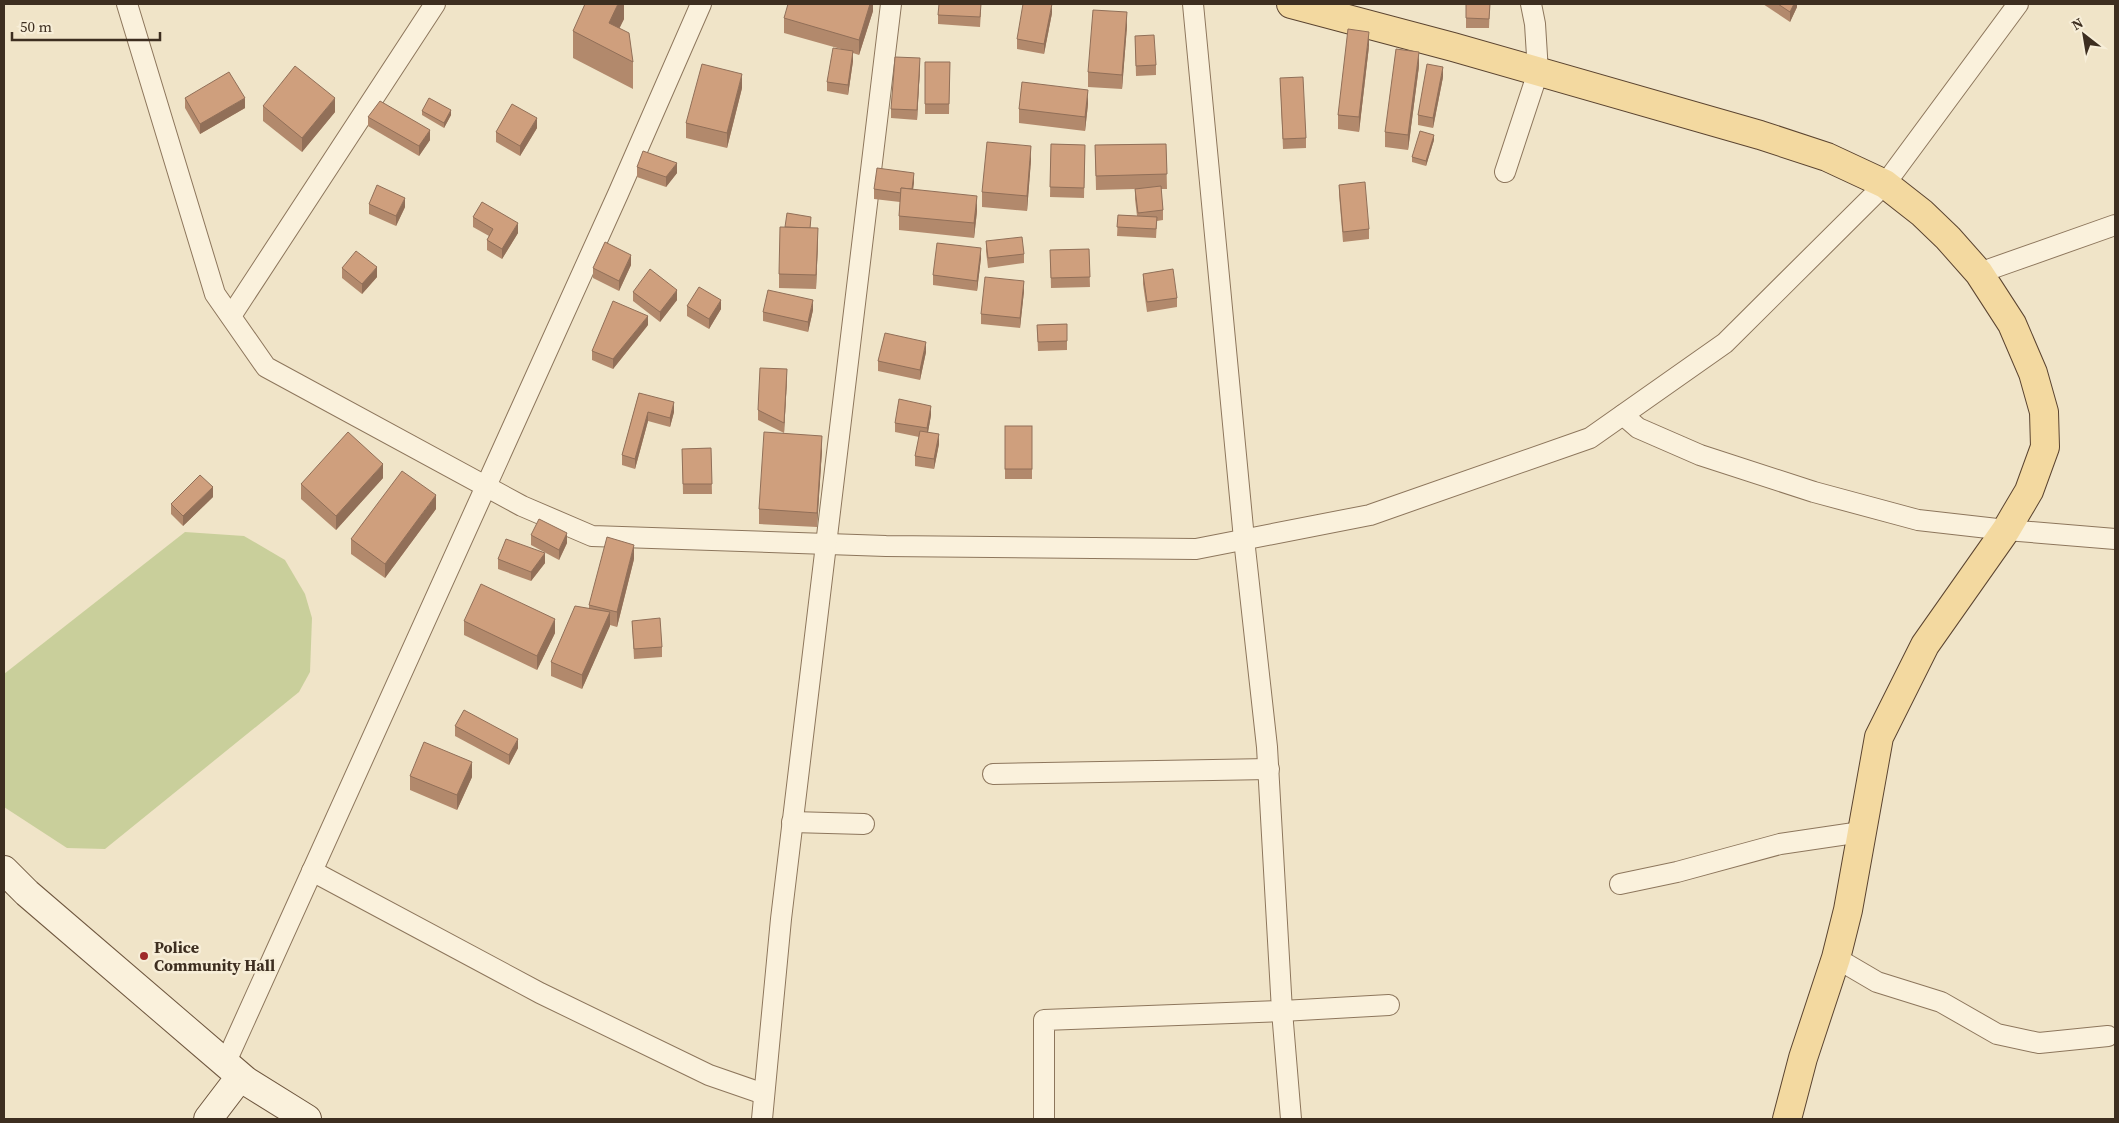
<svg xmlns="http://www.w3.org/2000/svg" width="2119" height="1123" viewBox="0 0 2119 1123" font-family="'Source Serif 4',serif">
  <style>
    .green { fill: #c9cf9b }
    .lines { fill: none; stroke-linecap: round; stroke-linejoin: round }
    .street-casing { stroke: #8d765c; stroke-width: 22 }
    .secondary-casing { stroke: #6f573f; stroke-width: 30 }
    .primary-casing { stroke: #5b4430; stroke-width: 30 }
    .street { stroke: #faf1dc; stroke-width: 20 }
    .secondary { stroke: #faf1dc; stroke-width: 28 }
    .primary { stroke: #f3d9a0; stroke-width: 28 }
    .wall { fill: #b2896c }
    .shaded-wall { fill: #916f58 }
    .building { fill: #cf9f7d; stroke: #916f58 }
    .poi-dot { fill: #9e2a2b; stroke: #f7eed8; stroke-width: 2 }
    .labels { text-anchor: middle; stroke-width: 5; stroke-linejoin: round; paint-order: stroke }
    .poi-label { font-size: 16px; font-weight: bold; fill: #3d2e20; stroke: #f7eed8; text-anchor: start }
  </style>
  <rect width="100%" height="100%" fill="#f0e4c8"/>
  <polygon class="green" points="185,532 244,536 285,560 305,594 312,618 310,672 299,692 105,849 67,848 4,807 4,674"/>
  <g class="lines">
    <defs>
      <g id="street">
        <polyline points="127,4 215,294 266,367 522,506 592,536 886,546 1196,549 1370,515 1590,438 1725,343 1885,184 2018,4"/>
        <polyline points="1193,4 1244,539 1267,747 1282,1011 1291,1119"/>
        <polyline points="1505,172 1538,72 1535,24 1531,4"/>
        <polyline points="1979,273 2115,225"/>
        <polyline points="231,316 435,4"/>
        <polyline points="1623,415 1638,428 1700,455 1814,492 1918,520 2006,530 2115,539"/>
        <polyline points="993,774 1269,769"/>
        <polyline points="792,822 864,824"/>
        <polyline points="312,871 540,993 709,1075 764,1094"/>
        <polyline points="1620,884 1677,872 1780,844 1861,832"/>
        <polyline points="1836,958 1877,982 1941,1002 1997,1034 2039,1043 2108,1036"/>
        <polyline points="225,1064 618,194 701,4"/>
        <polyline points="762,1119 781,919 891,4"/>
        <polyline points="1044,1119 1044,1020 1282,1011 1389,1005"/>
      </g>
      <g id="secondary">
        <polyline points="4,870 27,893 246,1081 307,1119"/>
        <polyline points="208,1119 240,1077"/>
      </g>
      <polyline id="primary" points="1291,4 1453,47 1760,135 1827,157 1885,184 1922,213 1948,238 1979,273 2012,324 2033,373 2044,412 2045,447 2029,491 2006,530 1925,645 1879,737 1848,910 1836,958 1803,1058 1787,1119"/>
    </defs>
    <use href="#street" class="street-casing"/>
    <use href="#secondary" class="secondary-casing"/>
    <use href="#primary" class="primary-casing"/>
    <use href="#street" class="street"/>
    <use href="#secondary" class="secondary"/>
    <use href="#primary" class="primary"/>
  </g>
  <g class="wall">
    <polygon points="624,4 624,19 619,28 633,62 633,89 573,58 573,31"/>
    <polygon points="873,4 873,11 859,55 853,53 853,61 848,95 827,91 827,82 841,49 784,33 784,18"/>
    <polygon points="1466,4 1490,4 1489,28 1466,28"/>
    <polygon points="1763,4 1797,4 1797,7 1790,22"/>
    <polygon points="981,12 980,27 938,24 938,15"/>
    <polygon points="1052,13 1044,54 1017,49 1017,39"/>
    <polygon points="1127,26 1122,89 1088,87 1088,72"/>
    <polygon points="1135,36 1156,65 1156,75 1136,76"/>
    <polygon points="1369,46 1359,132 1338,129 1338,115"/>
    <polygon points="925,62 950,62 949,114 925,114"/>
    <polygon points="1419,66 1408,150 1385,147 1385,132"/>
    <polygon points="920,68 917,120 891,118 891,109"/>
    <polygon points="1443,77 1433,128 1418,125 1418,115"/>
    <polygon points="1280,78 1306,138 1306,148 1283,149"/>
    <polygon points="742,88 727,148 686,138 686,123"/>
    <polygon points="185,98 245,108 200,134 185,108"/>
    <polygon points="1088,104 1085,131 1019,123 1019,109"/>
    <polygon points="263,106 335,112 302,152 263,121"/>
    <polygon points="422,111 451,115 444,128 422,115"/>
    <polygon points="368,117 430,140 419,156 368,126"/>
    <polygon points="537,128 520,156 496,142 496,132"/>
    <polygon points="1434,140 1426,166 1412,162 1412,157"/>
    <polygon points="1051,144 1085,145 1084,198 1050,197"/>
    <polygon points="1166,144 1167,189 1161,189 1163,210 1163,220 1157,221 1156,238 1117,236 1118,215 1137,216 1135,199 1135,189 1096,190 1095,145"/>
    <polygon points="1031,160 1027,211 982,207 982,192"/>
    <polygon points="637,167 677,173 666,187 637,177"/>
    <polygon points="914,182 913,190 977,211 974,238 899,230 899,216 900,202 874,199 874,189"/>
    <polygon points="1339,185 1369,229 1369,239 1343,242 1339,194"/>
    <polygon points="369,204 405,207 396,226 369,214"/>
    <polygon points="473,217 518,233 502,259 487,250 487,240 489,236 473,227"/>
    <polygon points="811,222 810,228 818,242 816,289 779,288 779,274 785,227"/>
    <polygon points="986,241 1024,254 1024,263 988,268 986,251"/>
    <polygon points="1089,249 1090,287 1051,288 1050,250"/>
    <polygon points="981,258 977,291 933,285 933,275"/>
    <polygon points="631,265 619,291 593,278 593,268"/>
    <polygon points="342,268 377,277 362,294 342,278"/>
    <polygon points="1143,274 1177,298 1177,307 1147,312 1143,284"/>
    <polygon points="1024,291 1020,328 981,324 981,314"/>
    <polygon points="633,292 677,300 660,322 633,301"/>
    <polygon points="687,306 721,309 709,329 687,316"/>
    <polygon points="813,310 808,332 763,321 763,312"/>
    <polygon points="1067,324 1067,350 1038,351 1037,325"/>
    <polygon points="648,325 613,369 592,360 592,351"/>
    <polygon points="926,352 920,380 878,371 878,361"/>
    <polygon points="787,379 784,433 758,420 758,410"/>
    <polygon points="639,393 674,412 670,427 648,421 635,469 622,465 622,455"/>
    <polygon points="931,415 928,432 939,444 934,469 915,466 915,456 919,437 895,432 895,423"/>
    <rect x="1005" y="426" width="27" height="53"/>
    <polygon points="711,448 712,494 683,494 682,449"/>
    <polygon points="822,450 817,527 759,524 759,509"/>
    <polygon points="383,478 336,530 301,499 301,484"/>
    <polygon points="213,497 183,526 171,514 171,504"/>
    <polygon points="436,509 385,578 351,554 351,539"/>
    <polygon points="531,535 567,543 559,560 531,545"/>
    <polygon points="498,559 545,563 531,581 498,569"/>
    <polygon points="634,559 617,627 610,625 582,689 551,676 551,662 589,608 589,605"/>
    <polygon points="464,621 555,633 537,670 464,635"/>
    <polygon points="632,621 662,647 662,657 634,659"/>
    <polygon points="455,726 518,748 509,765 455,736"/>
    <polygon points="410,776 472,777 457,810 410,790"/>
  </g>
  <g class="shaded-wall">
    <polygon points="618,4 624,4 624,19 609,50 609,23"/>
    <polygon points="870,4 873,4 873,11 859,55 859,40"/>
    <polygon points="1052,4 1052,13 1044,54 1044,44"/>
    <polygon points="1794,4 1797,4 1797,7 1790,22 1790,12"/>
    <polygon points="1127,12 1127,26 1122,89 1122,75"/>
    <polygon points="1369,32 1369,46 1359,132 1359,117"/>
    <polygon points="853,51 853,61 848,95 848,85"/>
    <polygon points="1419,52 1419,66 1408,150 1408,135"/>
    <polygon points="920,58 920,68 917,120 917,110"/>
    <polygon points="1443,67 1443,77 1433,128 1433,118"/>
    <polygon points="742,74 742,88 727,148 727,133"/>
    <polygon points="1088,90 1088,104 1085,131 1085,117"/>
    <polygon points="245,98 245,108 200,134 200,124"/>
    <polygon points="335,98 335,112 302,152 302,138"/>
    <polygon points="451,110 451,115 444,128 444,123"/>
    <polygon points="537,118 537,128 520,156 520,146"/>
    <polygon points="430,130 430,140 419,156 419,146"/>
    <polygon points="1434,135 1434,140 1426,166 1426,161"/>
    <polygon points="1031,146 1031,160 1027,211 1027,196"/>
    <polygon points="677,163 677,173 666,187 666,177"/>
    <polygon points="914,173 914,182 911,204 911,194"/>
    <polygon points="977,196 977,211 974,238 974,223"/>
    <polygon points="405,198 405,207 396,226 396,216"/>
    <polygon points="518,223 518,233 502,259 502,249"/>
    <polygon points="818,228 818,242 816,289 816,275"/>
    <polygon points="981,248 981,258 977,291 977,281"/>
    <polygon points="631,255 631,265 619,291 619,281"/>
    <polygon points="377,267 377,277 362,294 362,284"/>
    <polygon points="1024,281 1024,291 1020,328 1020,318"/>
    <polygon points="677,290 677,300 660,322 660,312"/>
    <polygon points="721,300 721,309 709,329 709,319"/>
    <polygon points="813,300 813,310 808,332 808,322"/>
    <polygon points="648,316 648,325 613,369 613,359"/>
    <polygon points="926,342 926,352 920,380 920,370"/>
    <polygon points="787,369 787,379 784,433 784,423"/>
    <polygon points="674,402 674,412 670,427 670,418"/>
    <polygon points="931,406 931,415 927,438 927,428"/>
    <polygon points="648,412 648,421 635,469 635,459"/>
    <polygon points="939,434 939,444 934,469 934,459"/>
    <polygon points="822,436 822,450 817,527 817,513"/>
    <polygon points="383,464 383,478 336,530 336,516"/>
    <polygon points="213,487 213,497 183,526 183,516"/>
    <polygon points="436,495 436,509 385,578 385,564"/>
    <polygon points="567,533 567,543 559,560 559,550"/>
    <polygon points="634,545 634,559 617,627 617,612"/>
    <polygon points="545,553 545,563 531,581 531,572"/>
    <polygon points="610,612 610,626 582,689 582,675"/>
    <polygon points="555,619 555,633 537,670 537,656"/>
    <polygon points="518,739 518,748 509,765 509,755"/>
    <polygon points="472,762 472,777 457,810 457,795"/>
  </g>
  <g class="building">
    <polygon points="585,4 618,4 609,23 629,33 633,62 573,31"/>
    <polygon points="788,4 870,4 859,40 784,18"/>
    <polygon points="939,4 981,4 980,17 938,15"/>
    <polygon points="1023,4 1052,4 1044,44 1017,39"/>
    <polygon points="1466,4 1490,4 1489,19 1466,18"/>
    <polygon points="1778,4 1794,4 1790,12"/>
    <polygon points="1093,10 1127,12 1122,75 1088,72"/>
    <polygon points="1348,29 1369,32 1359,117 1338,115"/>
    <polygon points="1154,35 1156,65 1136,66 1135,36"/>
    <polygon points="833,48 853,51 848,85 827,82"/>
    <polygon points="1396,49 1419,52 1408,135 1385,132"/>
    <polygon points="895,57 920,58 917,110 891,109"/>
    <polygon points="925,62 950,62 949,104 925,104"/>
    <polygon points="702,64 742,74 727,133 686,123"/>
    <polygon points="1427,64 1443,67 1433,118 1418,115"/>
    <polygon points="295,66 335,98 302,138 263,106"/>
    <polygon points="229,72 245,98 200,124 185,98"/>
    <polygon points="1303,77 1306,138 1283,139 1280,78"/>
    <polygon points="1022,82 1088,90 1085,117 1019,109"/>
    <polygon points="429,98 451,110 444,123 422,111"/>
    <polygon points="380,101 430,130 419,146 368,117"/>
    <polygon points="512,104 537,118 520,146 496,132"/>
    <polygon points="1420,131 1434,135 1426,161 1412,157"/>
    <polygon points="987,142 1031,146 1027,196 982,192"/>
    <polygon points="1051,144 1085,145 1084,188 1050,187"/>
    <polygon points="1166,144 1167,174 1096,176 1095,145"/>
    <polygon points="643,151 677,163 666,177 637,167"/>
    <polygon points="877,168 914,173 912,189 901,188 901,193 874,189"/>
    <polygon points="1365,182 1369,229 1343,232 1339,185"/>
    <polygon points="377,185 405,198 396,216 369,204"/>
    <polygon points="1161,186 1163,210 1138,213 1135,189"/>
    <polygon points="901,188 977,196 974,223 899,216"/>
    <polygon points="482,202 518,223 502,249 487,240 493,229 473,217"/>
    <polygon points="787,213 811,217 810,228 785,227"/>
    <polygon points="1118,215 1157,217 1156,229 1117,227"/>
    <polygon points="780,227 818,228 816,275 779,274"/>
    <polygon points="1022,237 1024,254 988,258 986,241"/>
    <polygon points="605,242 631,255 619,281 593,268"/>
    <polygon points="937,243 981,248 977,281 933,275"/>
    <polygon points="1089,249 1090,277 1051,278 1050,250"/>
    <polygon points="356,251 377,267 362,284 342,268"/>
    <polygon points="650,269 677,290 660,312 633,292"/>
    <polygon points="1173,269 1177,298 1147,302 1143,274"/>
    <polygon points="985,277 1024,281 1020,318 981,314"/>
    <polygon points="699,287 721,300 709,319 687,306"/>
    <polygon points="768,290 813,300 808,322 763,312"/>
    <polygon points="613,301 648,316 613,359 592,351"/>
    <polygon points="1067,324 1067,341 1038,342 1037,325"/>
    <polygon points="885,333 926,342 920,370 878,361"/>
    <polygon points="760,368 787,369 784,423 758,410"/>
    <polygon points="639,393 674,402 670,418 648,412 635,459 622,455"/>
    <polygon points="899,399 931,406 927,428 895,423"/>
    <rect x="1005" y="426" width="27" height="43"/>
    <polygon points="920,431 939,434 934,459 915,456"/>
    <polygon points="348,432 383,464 336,516 301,484"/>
    <polygon points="764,432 822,436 817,513 759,509"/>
    <polygon points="711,448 712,484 683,484 682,449"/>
    <polygon points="402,471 436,495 385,564 351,539"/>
    <polygon points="200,475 213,487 183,516 171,504"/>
    <polygon points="539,519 567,533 559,550 531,535"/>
    <polygon points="607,537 634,545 617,612 589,605"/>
    <polygon points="506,539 545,553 531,572 498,559"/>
    <polygon points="481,584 555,619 537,656 464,621"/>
    <polygon points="575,606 610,612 582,675 551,662"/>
    <polygon points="660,618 662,647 634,649 632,621"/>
    <polygon points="464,710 518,739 509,755 455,726"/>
    <polygon points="424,742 472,762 457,795 410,776"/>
  </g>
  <circle class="poi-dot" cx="144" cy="956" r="5"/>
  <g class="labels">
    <g class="poi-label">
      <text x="154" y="953">Police<tspan x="154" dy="18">Community Hall</tspan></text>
    </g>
  </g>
  <rect width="2119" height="1123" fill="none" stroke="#3d2e20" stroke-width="10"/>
  <g transform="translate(2084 35) rotate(329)" stroke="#f7eed8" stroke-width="4" paint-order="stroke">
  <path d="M0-4L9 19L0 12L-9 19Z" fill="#3d2e20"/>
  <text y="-8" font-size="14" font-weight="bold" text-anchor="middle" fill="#3d2e20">N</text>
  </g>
  <path d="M12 32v8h148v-8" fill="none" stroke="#3d2e20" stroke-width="2.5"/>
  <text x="20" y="32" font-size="15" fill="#3d2e20" stroke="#f7eed8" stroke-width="4" paint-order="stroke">50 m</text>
</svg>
